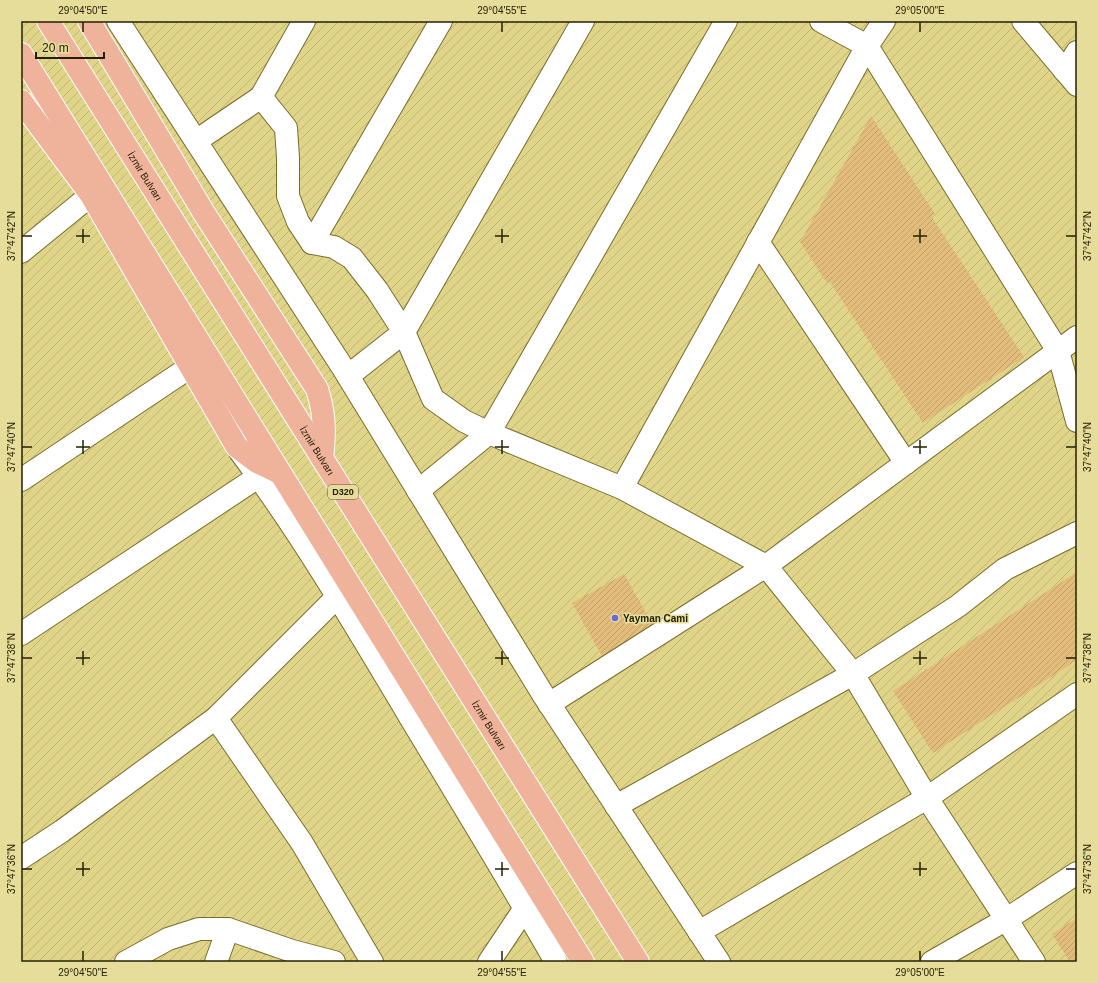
<svg xmlns="http://www.w3.org/2000/svg" width="1098" height="983" viewBox="0 0 1098 983" font-family="Helvetica,sans-serif">
  <style>
    .industrial { fill: url(#industrial-furrows) }
    .building { fill: url(#building-hatch) }
    .lines { fill: none; stroke-linecap: round; stroke-linejoin: round }
    .minor-casing { stroke: #786e2c; stroke-width: 24 }
    .major-casing { stroke: #fff; stroke-width: 24 }
    .minor { stroke: #fff; stroke-width: 22 }
    .major { stroke: #efb29b; stroke-width: 22 }
    .ticks { fill: none; stroke: #242005; stroke-width: 1.5 }
    .poi-dot { fill: #6b67e1; stroke: #e7dd9a; stroke-width: 1.5 }
    .labels { text-anchor: middle; stroke-width: 3; stroke-linejoin: round; paint-order: stroke }
    .shield { fill: #e7dd9a; stroke: #5e5932; stroke-width: 1 }
    .shield-label { font-size: 9px; font-weight: bold; fill: #242005 }
    .street-label { font-size: 10px; fill: #242005; stroke: #e7dd9a }
    .poi-label { font-size: 10px; font-weight: bold; fill: #242005; stroke: #e7dd9a; text-anchor: start }
    .neatline { fill: none; stroke: #242005; stroke-width: 1.5 }
    .ticks-label { font-size: 10px; text-anchor: middle; fill: #242005 }
  </style>
  <defs>
    <pattern id="industrial-furrows" width="10" height="10" patternUnits="userSpaceOnUse"><rect width="10" height="10" fill="#e0d488"/><path d="M-1 1l2-2M0 10L10 0M9 11l2-2" fill="none" stroke="#c0b674"/></pattern>
    <pattern id="building-hatch" width="6" height="6" patternUnits="userSpaceOnUse"><rect width="6" height="6" fill="#e2bc7a"/><path d="M-1 1l2-2M0 6l6-6M5 7l2-2" fill="none" stroke="#c2a168"/></pattern>
  </defs>
  <rect width="100%" height="100%" fill="#e7dd9a"/>
  <rect class="industrial" x="21" y="21" width="1056" height="941"/>
  <g class="building">
    <polygon points="871,116 935,214 931,216 1024,357 923,423 830,282 827,283 800,242"/>
    <polygon points="1077,572 1077,660 933,753 893,691"/>
    <polygon points="624,574 658,634 606,663 572,603"/>
    <polygon points="1077,918 1077,962 1070,962 1052,934"/>
  </g>
  <g class="lines">
    <defs>
      <g id="minor">
        <polyline points="118,21 343,368 544,696 719,962"/>
        <polyline points="821,21 867,46 1058,351 1077,421"/>
        <polyline points="1023,21 1077,85"/>
        <polyline points="1065,71 1077,52"/>
        <polyline points="261,97 286,128 288,158 288,196 298,222 312,243 334,247 352,258 377,290 404,332 433,399 464,421 489,433 622,488 766,566 853,674 927,798 1034,962"/>
        <polyline points="196,141 261,97 304,21"/>
        <polyline points="758,242 906,463"/>
        <polyline points="312,243 441,21"/>
        <polyline points="21,252 91,195"/>
        <polyline points="348,376 404,332 583,21"/>
        <path d="M239,450C301,533 354,623 407,712C457,795 508,878 556,962"/>
        <polyline points="21,480 190,367"/>
        <polyline points="622,488 867,46 884,21"/>
        <polyline points="418,491 489,433 726,21"/>
        <polyline points="21,634 258,477"/>
        <polyline points="549,704 766,566 1077,337"/>
        <polyline points="216,718 302,843 372,962"/>
        <polyline points="616,806 853,674 958,606 1005,569 1077,533"/>
        <polyline points="21,858 62,831 216,718 338,596"/>
        <polyline points="699,932 927,798 1077,694"/>
        <polyline points="126,962 168,939 199,929 228,929 292,951 334,962"/>
        <polyline points="216,962 228,929"/>
        <polyline points="489,962 525,908"/>
        <polyline points="932,962 1007,919 1077,873"/>
      </g>
      <g id="major">
        <path id="s1" d="M48,21L638,962"/>
        <path d="M89,21L204,213L317,389C325,414 325,433 322,458"/>
        <polyline points="21,54 583,962"/>
        <polyline points="21,101 91,195 237,447 257,462 280,473"/>
      </g>
    </defs>
    <use href="#minor" class="minor-casing"/>
    <use href="#major" class="major-casing"/>
    <use href="#minor" class="minor"/>
    <use href="#major" class="major"/>
  </g>
  <path class="ticks" d="M83,22V32M502,22V32M920,22V32M83,229V243M502,229V243M920,229V243M22,236H32M76,236H90M495,236H509M913,236H927M1066,236H1076M83,440V454M502,440V454M920,440V454M22,447H32M76,447H90M495,447H509M913,447H927M1066,447H1076M83,651V665M502,651V665M920,651V665M22,658H32M76,658H90M495,658H509M913,658H927M1066,658H1076M83,862V876M502,862V876M920,862V876M22,869H32M76,869H90M495,869H509M913,869H927M1066,869H1076M83,951V961M502,951V961M920,951V961"/>
  <circle class="poi-dot" cx="615" cy="618" r="4"/>
  <g class="labels">
    <rect class="shield" x="328" y="485" width="30" height="14" rx="3"/>
    <g class="shield-label">
      <text x="343" y="495">D320</text>
    </g>
    <g class="street-label">
      <text dy="4" stroke="none"><textPath href="#s1" startOffset="183">İzmir Bulvarı</textPath></text>
      <text dy="4" stroke="none"><textPath href="#s1" startOffset="507">İzmir Bulvarı</textPath></text>
      <text dy="4" stroke="none"><textPath href="#s1" startOffset="831">İzmir Bulvarı</textPath></text>
    </g>
    <g class="poi-label">
      <text x="623" y="622">Yayman Cami</text>
    </g>
  </g>
  <rect width="1098" height="983" fill="none" stroke="#e7dd9a" stroke-width="44"/>
  <path d="M36 52v6h68v-6" fill="none" stroke="#242005" stroke-width="2"/>
  <text x="42" y="52" font-size="12" fill="#242005" stroke="#e7dd9a" stroke-width="3" paint-order="stroke">20 m</text>
  <rect x="22" y="22" width="1054" height="939" class="neatline"/>
  <g class="ticks-label">
    <text x="83" y="14">29°04'50"E</text>
    <text x="502" y="14">29°04'55"E</text>
    <text x="920" y="14">29°05'00"E</text>
    <text transform="translate(11 236) rotate(-90)" y="4">37°47'42"N</text>
    <text transform="translate(1087 236) rotate(-90)" y="4">37°47'42"N</text>
    <text transform="translate(11 447) rotate(-90)" y="4">37°47'40"N</text>
    <text transform="translate(1087 447) rotate(-90)" y="4">37°47'40"N</text>
    <text transform="translate(11 658) rotate(-90)" y="4">37°47'38"N</text>
    <text transform="translate(1087 658) rotate(-90)" y="4">37°47'38"N</text>
    <text transform="translate(11 869) rotate(-90)" y="4">37°47'36"N</text>
    <text transform="translate(1087 869) rotate(-90)" y="4">37°47'36"N</text>
    <text x="83" y="976">29°04'50"E</text>
    <text x="502" y="976">29°04'55"E</text>
    <text x="920" y="976">29°05'00"E</text>
  </g>
</svg>
